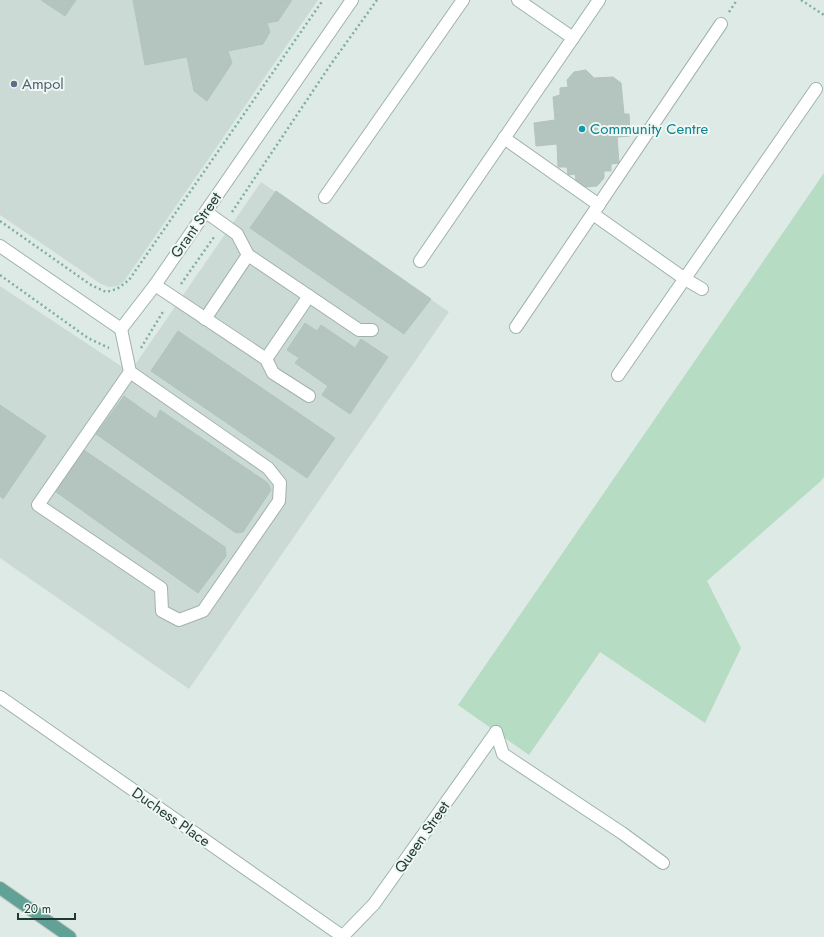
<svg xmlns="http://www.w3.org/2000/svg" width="824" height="937" viewBox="0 0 824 937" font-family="Jost,sans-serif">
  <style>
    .built { fill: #ccdad5 }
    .green { fill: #b6dcc3 }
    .building { fill: #b4c5bf; stroke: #b1c4bd }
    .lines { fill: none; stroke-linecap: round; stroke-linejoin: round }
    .minor-casing { stroke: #a1b2ad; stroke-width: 14 }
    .major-casing { stroke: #bcc4c2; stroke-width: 14 }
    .path { stroke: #7eaea3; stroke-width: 2.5; stroke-dasharray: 2 3; stroke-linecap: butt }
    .minor { stroke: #fff; stroke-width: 12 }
    .major { stroke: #62a195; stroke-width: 12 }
    .service-dot { fill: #5c6f8a; stroke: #eff7f3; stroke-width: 1.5 }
    .culture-dot { fill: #0f9aa8; stroke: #eff7f3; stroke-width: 1.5 }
    .labels { text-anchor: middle; stroke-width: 4; stroke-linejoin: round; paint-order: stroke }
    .service-label { font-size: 15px; fill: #4e5e75; stroke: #eff7f3; text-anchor: start }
    .culture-label { font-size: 15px; fill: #0d838f; stroke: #eff7f3; text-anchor: start }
    .street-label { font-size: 15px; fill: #1f3a35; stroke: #eff7f3 }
  </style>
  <rect width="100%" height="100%" fill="#deeae6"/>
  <g class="built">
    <polygon points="0,0 318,0 125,280 118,286 109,287 101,284 0,215"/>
    <polygon points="261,182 449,312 189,689 0,558 0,286 130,372"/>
  </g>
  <polygon class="green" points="824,173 824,477 821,481 707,581 741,648 705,723 600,652 529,755 458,705"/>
  <g class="building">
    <polygon points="41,0 76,0 65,16"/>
    <polygon points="133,0 292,0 278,21 267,23 270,32 263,44 228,51 232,63 207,101 194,91 187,57 145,65"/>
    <polygon points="586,70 594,78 613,77 621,83 624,114 629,114 630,136 617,137 619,163 611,164 611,171 604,171 604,178 597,186 585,187 576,180 575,174 568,175 567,167 558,167 557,144 536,146 534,123 555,120 553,97 560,95 560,88 568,87 567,80 574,72"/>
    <polygon points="276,191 431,299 404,334 250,228"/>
    <polygon points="305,323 317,331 321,325 355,348 361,339 388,357 350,414 322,395 328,386 295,363 299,358 287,350"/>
    <polygon points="178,331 335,438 307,478 151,371"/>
    <polygon points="124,396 156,419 160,410 268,483 271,490 243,532 236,533 96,434"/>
    <polygon points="0,405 46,436 3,499 0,496"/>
    <polygon points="81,448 225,547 226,556 198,593 52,489"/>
  </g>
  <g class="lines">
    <defs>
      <g id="minor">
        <polyline points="518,0 573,38"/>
        <polyline points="504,138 599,205"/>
        <polyline points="325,197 463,0"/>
        <polyline points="206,212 237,234 248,255 359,330 372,330"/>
        <polyline points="593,214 685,279 702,289"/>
        <polyline points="0,246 121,329 155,285 352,0"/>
        <polyline points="420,261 599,0"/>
        <polyline points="155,285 266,359 273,373 309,396"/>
        <polyline points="205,319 248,255"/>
        <polyline points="516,327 721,24"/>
        <polyline points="121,329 130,372 38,505 161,588 162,611 179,620 203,611 279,501 280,483 268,468 130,372"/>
        <polyline points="266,359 309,296"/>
        <polyline points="618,375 816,89"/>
        <polyline points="0,697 342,936"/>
        <polyline points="496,732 503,754 622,833 663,863"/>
        <polyline points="342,937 374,904 496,732"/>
      </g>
      <polyline id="major" points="0,888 70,937"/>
    </defs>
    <use href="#minor" class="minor-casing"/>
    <use href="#major" class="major-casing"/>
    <g class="path">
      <polyline points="801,0 824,15"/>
      <polyline points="729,12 737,0"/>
      <polyline points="232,212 331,64 377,0"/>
      <polyline points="0,221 91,285 106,292 117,289 129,280 323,0"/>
      <polyline points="0,275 88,338 109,348"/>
      <polyline points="181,284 214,237"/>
      <polyline points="141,348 164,310"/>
    </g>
    <use href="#minor" class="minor"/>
    <use href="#major" class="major"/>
  </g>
  <circle class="service-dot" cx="14" cy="84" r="4"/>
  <circle class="culture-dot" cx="582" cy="129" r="4"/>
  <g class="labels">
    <g class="service-label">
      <text x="22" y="89">Ampol</text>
    </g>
    <g class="culture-label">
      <text x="590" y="134">Community Centre</text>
    </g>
    <g class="street-label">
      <text transform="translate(196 225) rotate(-55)" y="5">Grant Street</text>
      <text transform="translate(171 817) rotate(35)" y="5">Duchess Place</text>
      <text transform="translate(422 837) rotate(-55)" y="5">Queen Street</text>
    </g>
  </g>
  <path d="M18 913v6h57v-6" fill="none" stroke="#1f3a35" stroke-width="2"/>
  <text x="24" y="913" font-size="12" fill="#1f3a35" stroke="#eff7f3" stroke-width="3" paint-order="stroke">20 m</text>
</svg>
